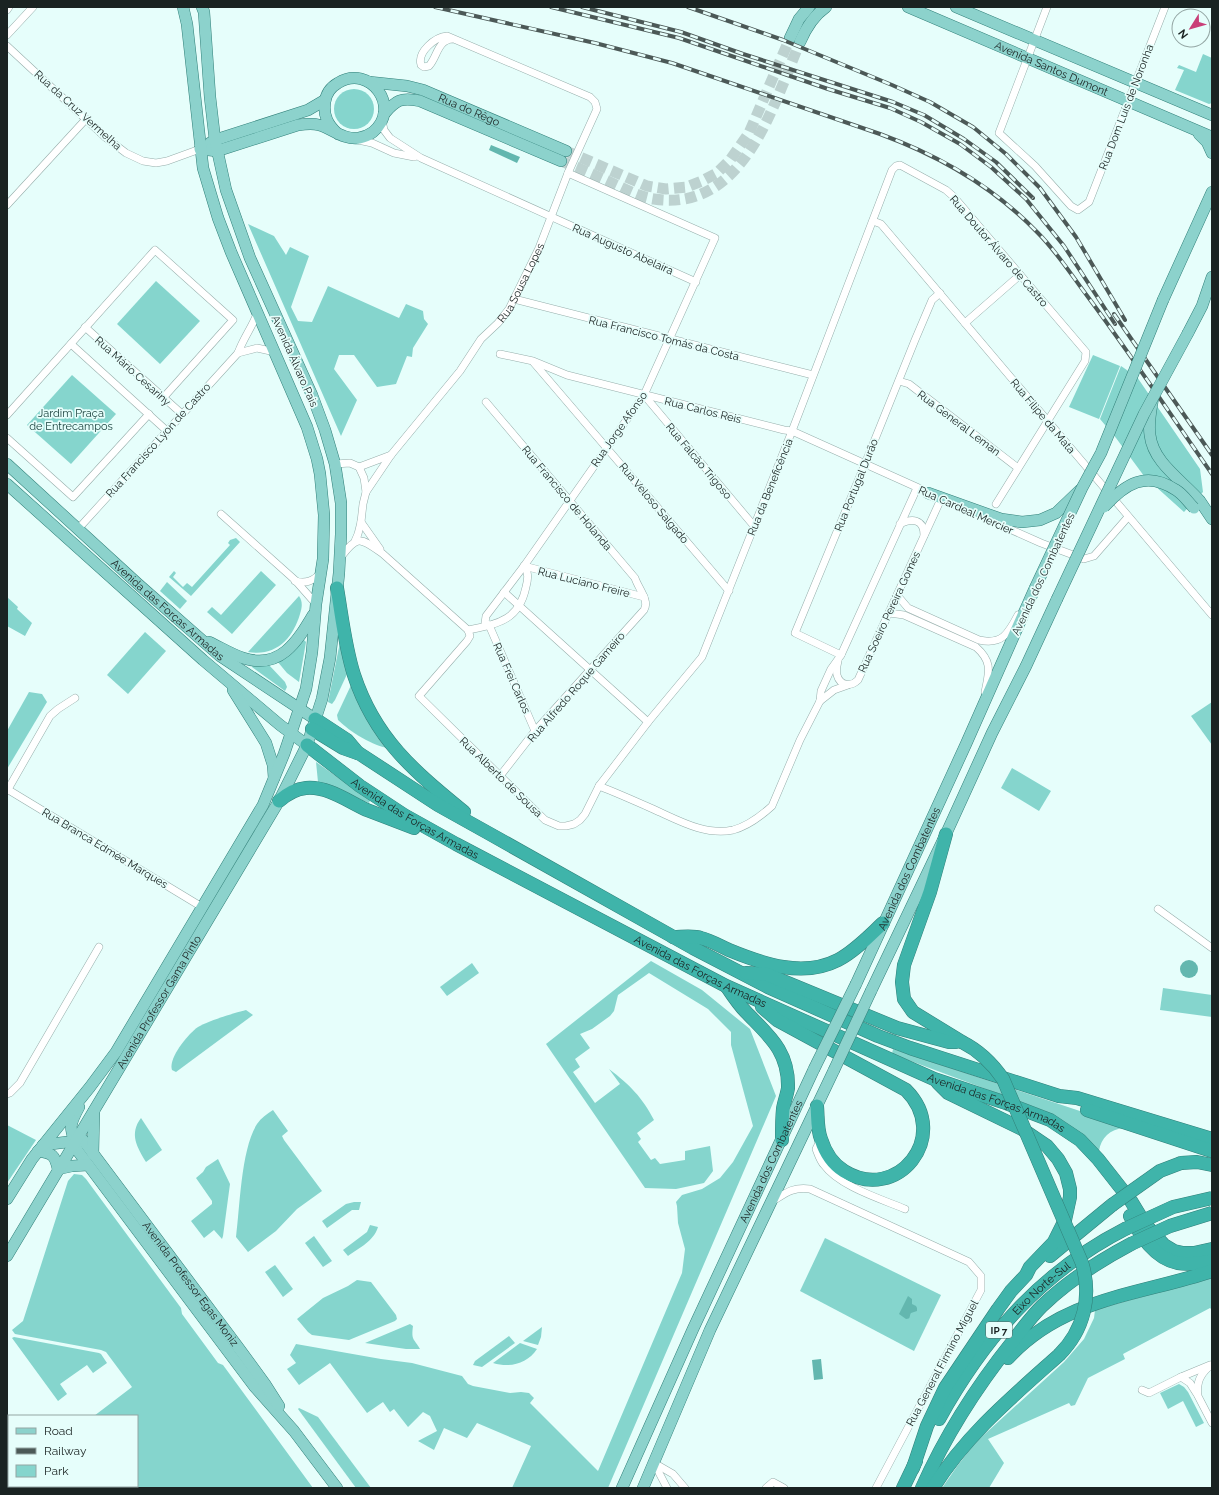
<svg xmlns="http://www.w3.org/2000/svg" width="1219" height="1495" viewBox="0 0 1219 1495" font-family="Raleway,sans-serif">
  <style>
    .green { fill: #85d5cd }
    .water { fill: #63b7af }
    .lines { fill: none; stroke-linecap: round; stroke-linejoin: round }
    .primary-tunnel { stroke: #bdd2d0; stroke-width: 11; stroke-dasharray: 11 5.5; stroke-linecap: butt }
    .street-casing { stroke: #96aeab; stroke-width: 8 }
    .primary-casing { stroke: #32817a; stroke-width: 12 }
    .highway-casing { stroke: #32817a; stroke-width: 14 }
    .street { stroke: #fff; stroke-width: 7 }
    .primary { stroke: #8cd2cc; stroke-width: 11 }
    .highway { stroke: #3fb4aa; stroke-width: 13 }
    .rail-casing { stroke: #4c5957; stroke-width: 4 }
    .rail { stroke: #e6fefb; stroke-width: 2.5; stroke-dasharray: 8; stroke-linecap: butt }
    .primary-bridge-casing { stroke: #32817a; stroke-width: 12; stroke-linecap: butt }
    .highway-bridge-casing { stroke: #32817a; stroke-width: 14; stroke-linecap: butt }
    .primary-bridge { stroke: #8cd2cc; stroke-width: 11 }
    .highway-bridge { stroke: #3fb4aa; stroke-width: 13 }
    .labels { text-anchor: middle; stroke-width: 3.5; stroke-linejoin: round; paint-order: stroke }
    .shield { fill: #e6fefb; stroke: #576563; stroke-width: 1 }
    .shield-label { font-size: 10px; font-weight: bold; fill: #1a2322 }
    .street-label { font-size: 11px; fill: #1a2322; stroke: #e6fefb }
    .park-label { font-size: 11px; fill: #18403c; stroke: #e6fefb }
  </style>
  <rect width="100%" height="100%" fill="#e6fefb"/>
  <g class="green">
    <polygon points="1203,54 1212,58 1212,103 1209,104 1175,90 1184,70 1177,68 1179,65 1196,72"/>
    <circle cx="354" cy="109" r="20"/>
    <polygon points="248,224 274,236 286,255 290,247 309,256 291,307 298,321 312,322 328,286 399,318 406,304 423,311 424,319 428,324 413,348 412,357 407,356 396,384 377,387 354,355 339,355 334,369 357,400 341,436"/>
    <polygon points="156,281 200,321 160,364 117,324"/>
    <polygon points="1093,355 1120,366 1099,419 1069,407"/>
    <polygon points="1121,366 1137,377 1200,469 1203,492 1184,512 1144,476 1116,438 1100,419"/>
    <polygon points="72,375 116,414 71,464 27,425"/>
    <polygon points="236,538 240,542 191,596 169,577 174,571 176,573 173,577 183,587 187,583 192,587 230,545 228,543 230,540"/>
    <polygon points="261,571 276,585 232,634 207,612 212,607 221,615"/>
    <polygon points="167,582 187,601 180,609 160,591"/>
    <path d="M299,596C303,602 302,607 300,614C293,638 276,657 248,652Z"/>
    <polygon points="7,597 18,607 17,609 32,623 25,636 7,626"/>
    <polygon points="145,632 166,651 128,694 107,675"/>
    <polygon points="304,640 306,642 299,682 287,673 277,661 289,655"/>
    <polygon points="340,642 348,672 335,700 332,704 328,702"/>
    <polygon points="268,664 285,682 287,687 285,691 252,667 253,665"/>
    <path d="M352,683L389,748C374,747 349,731 338,720L337,715Z"/>
    <polygon points="29,692 42,694 47,702 7,769 7,731"/>
    <polygon points="1212,702 1212,745 1191,716"/>
    <polygon points="316,762 370,800 369,803 329,785 318,782"/>
    <polygon points="1012,768 1051,791 1039,811 1001,788"/>
    <path d="M651,961L702,990L750,1029L776,1096L608,1488H512L531,1446L477,1423L467,1438L444,1428L434,1450L418,1441L437,1431L430,1416L423,1412L408,1427L394,1409L390,1412L383,1402L367,1413L330,1363L299,1385L287,1369L296,1363L290,1355L296,1344L381,1359L412,1363L462,1376L468,1384L473,1386L510,1393L521,1392L529,1393L534,1398L530,1403L598,1471L682,1273L685,1249L678,1223L677,1206L676,1202L682,1195L702,1189L720,1178L733,1162L753,1126L731,1045V1032L708,1009L649,973L618,995L614,1011L610,1016L592,1029L580,1034L590,1048L575,1059L580,1067L573,1072L595,1103L620,1084L609,1069C630,1085 642,1097 654,1120L637,1133L641,1139L638,1142L651,1160L655,1158L660,1164L685,1160V1151L710,1146L713,1171L704,1183L676,1189L645,1188L546,1044Z"/>
    <polygon points="472,963 479,973 447,996 440,987"/>
    <polygon points="1163,988 1212,995 1212,1017 1160,1010"/>
    <path d="M246,1010L253,1015L176,1072L172,1070C168,1058 188,1034 198,1027C208,1021 234,1013 246,1010Z"/>
    <path d="M893,1049L1125,1126L1124,1128C1110,1129 1101,1138 1099,1151L1082,1135L1065,1122L1045,1111L892,1054Z"/>
    <path d="M273,1110L288,1131L282,1136L284,1140L322,1191L297,1209L276,1231L248,1252L236,1237C240,1207 241,1149 257,1124C261,1118 267,1114 273,1110Z"/>
    <path d="M141,1118L162,1150L146,1162C137,1147 129,1134 141,1118Z"/>
    <polygon points="7,1125 36,1140 7,1183"/>
    <polygon points="218,1159 230,1184 223,1236 222,1239 214,1230 204,1238 191,1221 212,1204 212,1201 196,1178 203,1172 206,1167"/>
    <polygon points="74,1174 82,1175 86,1179 181,1308 182,1314 218,1363 223,1365 313,1488 7,1488 7,1426 9,1428 9,1486 137,1486 137,1416 94,1416 132,1387 106,1352 101,1350 15,1334 12,1330 23,1321 68,1181"/>
    <polygon points="354,1202 361,1202 359,1210 352,1210 327,1228 322,1221 346,1204"/>
    <path d="M370,1225L378,1227C374,1241 359,1248 348,1256L343,1250L367,1232Z"/>
    <polygon points="314,1236 332,1261 323,1267 305,1243"/>
    <polygon points="825,1238 941,1295 914,1351 800,1291"/>
    <polygon points="275,1265 293,1289 283,1297 265,1272"/>
    <polygon points="1212,1277 1212,1310 1210,1308 1123,1354 1125,1359 1088,1378 1075,1405 1071,1406 1069,1403 988,1439 1004,1463 989,1488 942,1488 958,1465 976,1442 1064,1362 1084,1339 1094,1318 1095,1310"/>
    <polygon points="357,1280 371,1282 396,1315 397,1319 395,1321 349,1340 312,1335 308,1332 297,1319 323,1298 348,1286"/>
    <path d="M410,1324L413,1326C411,1341 414,1338 420,1349H406L365,1343Z"/>
    <polygon points="542,1327 541,1337 538,1345 523,1341"/>
    <polygon points="509,1336 515,1343 482,1367 473,1365 475,1361"/>
    <polygon points="14,1337 99,1353 101,1354 107,1363 93,1373 87,1365 60,1384 67,1394 58,1401 12,1338"/>
    <path d="M520,1343L537,1349C527,1364 510,1368 493,1363Z"/>
    <polygon points="1179,1384 1184,1387 1188,1392 1204,1423 1196,1427 1183,1401 1168,1409 1160,1393"/>
    <polygon points="299,1408 318,1417 371,1488 356,1488 298,1409"/>
  </g>
  <g class="water">
    <polygon points="491,145 520,157 517,163 489,150"/>
    <circle cx="1189" cy="969" r="9"/>
    <path d="M908,1296L912,1299V1304L916,1306L917,1308V1311L911,1313C909,1316 911,1319 906,1319L899,1314Z"/>
    <polygon points="821,1359 823,1379 814,1380 812,1360"/>
  </g>
  <g class="lines">
    <g class="primary-tunnel">
      <polyline points="566,151 647,186 666,189 687,187 702,181 717,173 730,160 749,133 790,38"/>
      <path d="M561,161C579,168 597,176 614,184C627,190 640,197 654,199C744,213 773,105 800,42"/>
    </g>
    <defs>
      <g id="street">
        <polyline points="1047,7 999,133 1035,166 1071,206 1078,210 1089,202 1165,7"/>
        <polyline points="7,10 9,7"/>
        <polyline points="7,35 33,7"/>
        <polyline points="7,46 105,137 126,153 143,161 156,163 167,161 200,149"/>
        <polyline points="382,120 384,130 390,138 421,158 696,282"/>
        <polyline points="358,140 372,143 394,153 414,157"/>
        <polyline points="7,205 86,119"/>
        <polyline points="873,221 881,224 1212,615"/>
        <polyline points="514,299 813,375"/>
        <polyline points="965,323 1020,275"/>
        <polyline points="85,327 182,414"/>
        <polyline points="71,344 167,431"/>
        <polyline points="238,353 257,348 275,352"/>
        <polyline points="500,354 533,361 567,375 784,430 792,431 932,494"/>
        <polyline points="534,363 729,591"/>
        <polyline points="899,381 909,384 1018,468"/>
        <polyline points="644,395 754,526"/>
        <path d="M486,402L635,578C638,588 650,601 644,610L535,731L500,776"/>
        <polyline points="7,415 155,250 233,320 163,398"/>
        <polyline points="7,438 73,497 149,414"/>
        <polyline points="335,464 350,463 359,467 391,455"/>
        <polyline points="359,467 364,478 366,492"/>
        <polyline points="221,514 295,580 316,604"/>
        <polyline points="987,519 1041,543 1084,559 1094,556 1128,517"/>
        <polyline points="361,522 380,549"/>
        <path d="M900,524C912,518 924,519 924,535"/>
        <path d="M79,528L238,353C243,339 252,327 257,314"/>
        <path id="s1" d="M355,541L358,534L361,522L363,504L366,492L391,455L460,371L481,339L498,323L509,309L539,248L568,173L597,109L595,102L590,97L447,36C435,37 417,52 421,65L424,67L429,66C438,56 437,40 453,39"/>
        <path d="M341,557C358,534 361,538 383,554L468,630L470,636L467,641L419,696L545,820L559,826H566L574,824L580,820L585,814L599,786L648,722L702,657L792,431L892,170L896,166L900,165L946,190L954,197L1086,352L1085,361L996,504"/>
        <polyline points="524,566 644,597"/>
        <path d="M295,581C306,584 313,581 321,573"/>
        <polyline points="504,592 648,722"/>
        <path d="M897,595L908,608L979,640C1002,645 1008,634 1018,615"/>
        <path d="M889,613L904,615L976,647C993,662 989,672 985,692"/>
        <path d="M468,630C497,624 519,621 526,587C528,579 529,573 524,566"/>
        <polyline points="841,655 795,633 865,464 915,340 932,300 940,293"/>
        <path d="M838,661C837,665 836,671 837,675C840,686 851,687 858,680L941,499"/>
        <polyline points="820,701 834,690 848,685"/>
        <polyline points="535,731 489,625 485,623 486,616 524,566 644,395 715,238 568,173"/>
        <path d="M599,786C617,793 635,801 653,809C678,820 705,836 733,830C748,826 761,816 772,806L800,740L820,701L821,691L831,669L841,655L917,488"/>
        <polyline points="7,789 202,907"/>
        <polyline points="7,791 50,716 58,709 75,698"/>
        <polyline points="1158,909 1212,948"/>
        <polyline points="7,1094 10,1093 20,1083 99,947"/>
        <path d="M821,1139L816,1149C818,1154 820,1161 824,1165C839,1186 881,1199 905,1209"/>
        <path d="M773,1201C787,1192 793,1187 810,1189L969,1262L981,1276V1290L876,1488"/>
        <path d="M1212,1365C1201,1372 1196,1383 1198,1396L1212,1423"/>
        <polyline points="1142,1390 1149,1393 1181,1377"/>
        <polyline points="1197,1394 1190,1383 1181,1377 1210,1365"/>
        <polyline points="654,1463 673,1474 685,1488"/>
        <polyline points="654,1463 667,1488"/>
        <polyline points="766,1488 773,1482 784,1488"/>
      </g>
      <g id="primary">
        <path id="s2" d="M908,7L1212,137"/>
        <polyline points="956,7 1212,115"/>
        <polyline points="790,38 799,19 809,7"/>
        <path d="M800,42C806,28 813,16 826,7"/>
        <path id="s3" d="M369,82L407,86L423,90L566,151"/>
        <path d="M384,114C396,100 401,97 420,101L561,161"/>
        <polyline points="1199,134 1207,142 1212,153"/>
        <polyline points="210,143 215,140 308,110 325,100"/>
        <path d="M200,149L217,151L298,125C305,124 312,123 319,125C333,129 343,140 359,138C364,137 369,135 373,132C402,108 370,63 338,83C331,87 326,94 325,102C323,116 328,125 338,134"/>
        <polyline points="1163,300 1212,192"/>
        <polyline points="1188,333 1202,306 1212,277"/>
        <path d="M1153,398C1151,410 1148,423 1150,435C1153,463 1183,481 1200,501C1204,507 1208,513 1212,519"/>
        <path id="s4" d="M7,464L138,584L220,656L315,719"/>
        <polyline points="7,484 203,660 280,725 307,745"/>
        <polyline points="928,493 1001,519 1022,522 1040,520 1056,513 1080,490"/>
        <path d="M209,642C220,647 231,654 243,658C280,670 297,642 313,615"/>
        <polyline points="233,690 266,743 273,765 274,778"/>
        <path id="s5" d="M856,984L966,744L1035,588"/>
        <polyline points="871,991 946,834 992,733 1026,666 1057,599"/>
        <path d="M79,1107C67,1129 71,1128 77,1150L254,1386L294,1431L337,1488"/>
        <path id="s6" d="M43,1145L83,1140L238,1347L265,1384L279,1406"/>
        <path d="M38,1151C52,1153 55,1155 58,1169"/>
        <polyline points="93,1154 94,1111"/>
        <polyline points="58,1169 72,1166 88,1165"/>
        <polyline points="7,1199 32,1159 90,1087 116,1052 263,805 284,754 306,689 312,652 316,604 323,559 324,515 320,474 317,459 307,427 231,252 218,218 203,168 187,24 183,7"/>
        <path id="s7" d="M7,1256L279,801L307,745L322,699L330,658L339,573L341,534V503L335,464L325,430L312,395L250,258L226,190L215,140L210,97L204,12L202,7"/>
        <path id="s8" d="M622,1488L693,1329L814,1069"/>
        <polyline points="643,1488 710,1330 834,1070"/>
      </g>
      <g id="highway">
        <path d="M337,588C342,617 345,647 354,675C375,739 414,771 464,812"/>
        <polyline points="315,719 347,740 358,753"/>
        <polyline points="312,729 343,748 360,754 438,805 490,834 693,948 768,987 878,1036 910,1048 1059,1096 1077,1098 1212,1139"/>
        <path id="s9" d="M307,745L360,786L404,815L456,844L726,986L934,1079L1003,1102L1050,1120L1080,1140L1098,1159L1131,1201L1145,1224L1164,1245L1174,1251L1183,1253H1194L1212,1249"/>
        <path d="M279,801C287,794 295,789 306,788C328,786 349,802 367,810C383,816 398,822 414,828"/>
        <polyline points="946,834 930,892 904,965 902,982 904,999 913,1012 962,1042"/>
        <path d="M673,937C682,937 693,935 701,938C710,940 720,946 729,950C763,964 803,978 838,960C855,951 869,936 883,923"/>
        <polyline points="746,973 766,974 897,1028 949,1042 956,1042"/>
        <path d="M727,987C733,996 739,1005 746,1012C769,1036 789,1051 788,1088C787,1095 784,1102 783,1109C782,1119 782,1129 782,1140"/>
        <path d="M762,1007L777,1020L906,1090C952,1136 897,1204 844,1171C833,1164 825,1152 821,1139C817,1129 818,1117 817,1106"/>
        <polyline points="1087,1110 1212,1151"/>
        <polyline points="1181,1163 1197,1162 1212,1165"/>
        <path d="M1130,1216C1140,1235 1155,1259 1178,1263C1189,1265 1201,1263 1212,1261"/>
        <polyline points="1050,1256 1112,1205"/>
        <path d="M1008,1358C1063,1298 1139,1295 1212,1271"/>
        <path id="s10" d="M939,1419C984,1338 1041,1272 1125,1229"/>
        <polyline points="913,1468 927,1426 945,1388 998,1309 1011,1291 1026,1275 1030,1267 1054,1242 1065,1220 1070,1197 1070,1189 1066,1173 1058,1159 1047,1146 1022,1129 948,1093 938,1083"/>
        <polyline points="903,1488 916,1461"/>
        <path d="M922,1488C945,1436 977,1386 1013,1341C1022,1329 1031,1317 1042,1306C1068,1281 1099,1261 1131,1244"/>
        <path d="M933,1488C966,1435 1013,1396 1059,1355"/>
      </g>
    </defs>
    <use href="#street" class="street-casing"/>
    <use href="#primary" class="primary-casing"/>
    <use href="#highway" class="highway-casing"/>
    <use href="#street" class="street"/>
    <use href="#primary" class="primary"/>
    <use href="#highway" class="highway"/>
    <defs>
      <g id="rail">
        <path d="M435,7L595,43L672,63L880,134C940,156 993,186 1038,233C1057,252 1072,276 1088,297C1131,355 1171,415 1212,474"/>
        <polyline points="551,7 679,38 828,89 890,108 921,122 960,144 991,167 1026,199 1064,246 1115,324"/>
        <polyline points="582,7 681,32 743,54 893,102 924,115 964,139 996,162 1033,198"/>
        <polyline points="688,7 783,40 892,85 930,102 973,127 1006,154 1040,188 1076,237 1125,320"/>
        <polyline points="1114,314 1212,455"/>
      </g>
    </defs>
    <use href="#rail" class="rail-casing"/>
    <use href="#rail" class="rail"/>
    <defs>
      <g id="primary-bridge">
        <path d="M1104,507C1125,484 1146,470 1176,490C1183,494 1188,502 1194,508"/>
        <polyline points="1035,588 1082,488 1101,453 1163,300"/>
        <polyline points="1057,599 1144,414 1188,333"/>
        <polyline points="814,1069 856,984"/>
        <polyline points="834,1070 871,991"/>
      </g>
      <g id="highway-bridge">
        <path d="M962,1042C980,1051 992,1063 1003,1079L1082,1263C1092,1297 1084,1330 1059,1355"/>
        <polyline points="1112,1205 1160,1171 1181,1163"/>
        <polyline points="1125,1229 1173,1207 1212,1198"/>
        <polyline points="1131,1244 1170,1226 1212,1213"/>
      </g>
    </defs>
    <use href="#primary-bridge" class="primary-bridge-casing"/>
    <use href="#highway-bridge" class="highway-bridge-casing"/>
    <use href="#primary-bridge" class="primary-bridge"/>
    <use href="#highway-bridge" class="highway-bridge"/>
  </g>
  <g class="labels">
    <rect class="shield" x="986" y="1322" width="26" height="16" rx="3"/>
    <g class="shield-label">
      <text x="999" y="1334">IP 7</text>
    </g>
    <g class="street-label">
      <text dy="4" stroke="none"><textPath href="#s2" startOffset="156">Avenida Santos Dumont</textPath></text>
      <text transform="translate(1126 107) rotate(-69)" y="4">Rua Dom Luís de Noronha</text>
      <text transform="translate(78 110) rotate(42)" y="4">Rua da Cruz Vermelha</text>
      <text dy="4" stroke="none"><textPath href="#s3" startOffset="105">Rua do Rêgo</textPath></text>
      <text transform="translate(623 249) rotate(24)" y="4">Rua Augusto Abelaira</text>
      <text transform="translate(999 251) rotate(49)" y="4">Rua Doutor Álvaro de Castro</text>
      <text dy="4" stroke="none"><textPath href="#s1" startOffset="312">Rua Sousa Lopes</textPath></text>
      <text transform="translate(664 338) rotate(14)" y="4">Rua Francisco Tomás da Costa</text>
      <text transform="translate(295 361) rotate(66)" y="4">Avenida Álvaro Pais</text>
      <text transform="translate(133 371) rotate(42)" y="4">Rua Mário Cesariny</text>
      <text transform="translate(703 410) rotate(14)" y="4">Rua Carlos Reis</text>
      <text transform="translate(1043 416) rotate(50)" y="4">Rua Filipe da Mata</text>
      <text transform="translate(959 423) rotate(37)" y="4">Rua General Leman</text>
      <text transform="translate(619 429) rotate(-55)" y="4">Rua Jorge Afonso</text>
      <text transform="translate(158 440) rotate(-48)" y="4">Rua Francisco Lyon de Castro</text>
      <text transform="translate(699 461) rotate(50)" y="4">Rua Falcão Trigoso</text>
      <text transform="translate(856 485) rotate(-68)" y="4">Rua Portugal Durão</text>
      <text transform="translate(770 487) rotate(-68)" y="4">Rua da Beneficência</text>
      <text transform="translate(567 498) rotate(50)" y="4">Rua Francisco de Holanda</text>
      <text transform="translate(654 503) rotate(50)" y="4">Rua Veloso Salgado</text>
      <text transform="translate(966 510) rotate(24)" y="4">Rua Cardeal Mercier</text>
      <text transform="translate(1043 574) rotate(-65)" y="4">Avenida dos Combatentes</text>
      <text transform="translate(584 582) rotate(14)" y="4">Rua Luciano Freire</text>
      <text dy="4" stroke="none"><textPath href="#s4" startOffset="217">Avenida das Forças Armadas</textPath></text>
      <text transform="translate(889 612) rotate(-65)" y="4">Rua Soeiro Pereira Gomes</text>
      <text transform="translate(512 678) rotate(66)" y="4">Rua Frei Carlos</text>
      <text transform="translate(576 687) rotate(-49)" y="4">Rua Alfredo Roque Gameiro</text>
      <text transform="translate(501 777) rotate(44)" y="4">Rua Alberto de Sousa</text>
      <text dy="4" stroke="none"><textPath href="#s9" startOffset="131">Avenida das Forças Armadas</textPath></text>
      <text transform="translate(105 848) rotate(31)" y="4">Rua Branca Edmée Marques</text>
      <text dy="4" stroke="none"><textPath href="#s5" startOffset="127">Avenida dos Combatentes</textPath></text>
      <text dy="4" stroke="none"><textPath href="#s9" startOffset="455">Avenida das Forças Armadas</textPath></text>
      <text dy="4" stroke="none"><textPath href="#s7" startOffset="296">Avenida Professor Gama Pinto</textPath></text>
      <text dy="4" stroke="none"><textPath href="#s9" startOffset="779">Avenida das Forças Armadas</textPath></text>
      <text dy="4" stroke="none"><textPath href="#s8" startOffset="359">Avenida dos Combatentes</textPath></text>
      <text dy="4" stroke="none"><textPath href="#s6" startOffset="220">Avenida Professor Egas Moniz</textPath></text>
      <text dy="4" stroke="none"><textPath href="#s10" startOffset="167">Eixo Norte-Sul</textPath></text>
      <text transform="translate(942 1363) rotate(-62)" y="4">Rua General Firmino Miguel</text>
    </g>
    <g class="park-label">
      <text x="71" y="417">Jardim Praça<tspan x="71" dy="13">de Entrecampos</tspan></text>
    </g>
  </g>
  <rect width="1219" height="1495" fill="none" stroke="#1a2322" stroke-width="16"/>
  <rect x="8" y="1415" width="130" height="72" fill="#e6fefb" stroke="#94a6a4"/>
  <rect x="16" y="1428" width="20" height="6" fill="#8cd2cc" stroke="#94a6a4"/>
  <text x="44" y="1435" font-size="12" fill="#1a2322">Road</text>
  <rect x="16" y="1448" width="20" height="6" fill="#4c5957" stroke="#94a6a4"/>
  <text x="44" y="1455" font-size="12" fill="#1a2322">Railway</text>
  <rect x="16" y="1465" width="20" height="12" fill="#85d5cd" stroke="#94a6a4"/>
  <text x="44" y="1475" font-size="12" fill="#1a2322">Park</text>
  <g transform="translate(1191 28) rotate(233)"><circle r="19" fill="#e6fefb" stroke="#94a6a4"/>
  <path d="M0-3L7 15L0 10L-7 15Z" fill="#c93f78"/>
  <text y="-6" font-size="11" font-weight="bold" text-anchor="middle" fill="#1a2322">N</text>
  </g>
</svg>
